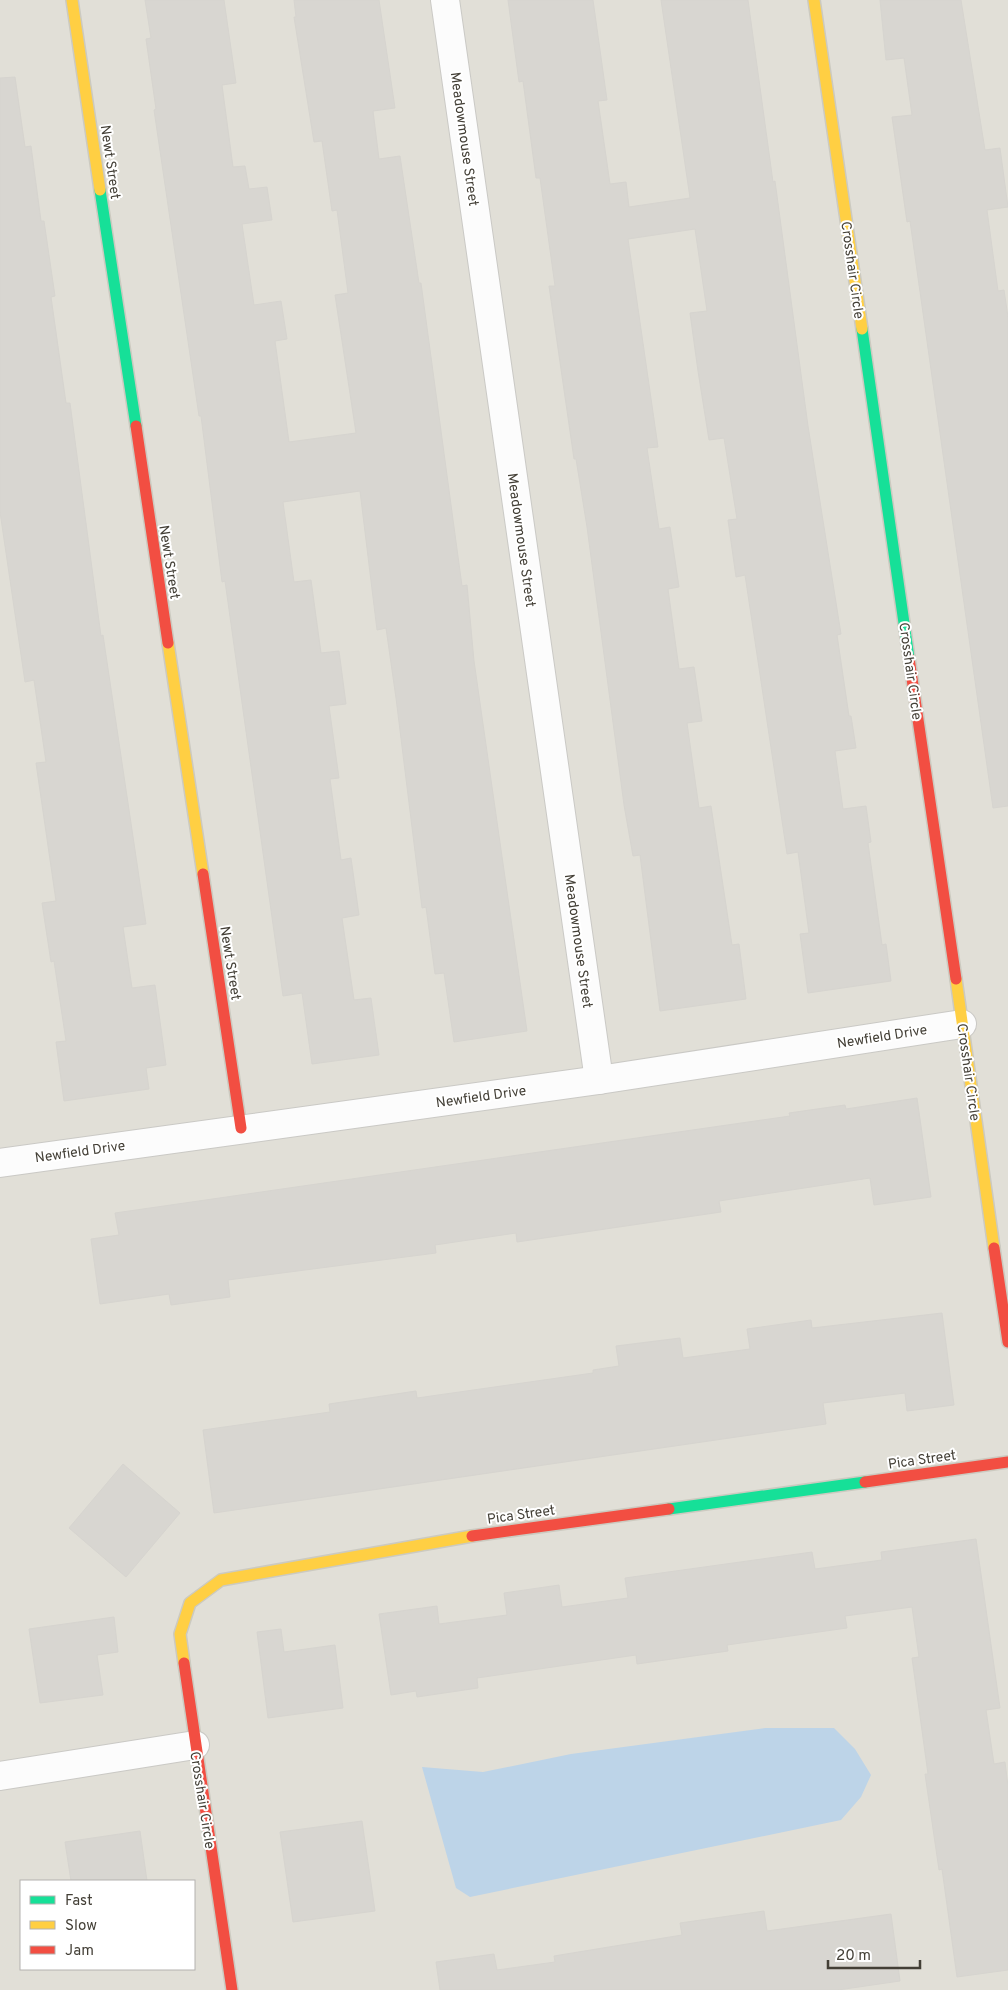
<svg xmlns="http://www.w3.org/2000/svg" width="1008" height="1990" viewBox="0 0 1008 1990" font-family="Overpass,sans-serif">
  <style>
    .residential { fill: #e1dfd7; fill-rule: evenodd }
    .water { fill: #bdd4e8 }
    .building { fill: #d8d6d1; stroke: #d6d4cf }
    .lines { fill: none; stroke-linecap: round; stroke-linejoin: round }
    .street-casing { stroke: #cac9c5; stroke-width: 30 }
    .fast-casing { stroke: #cccac0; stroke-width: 14 }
    .slow-casing { stroke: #cccac0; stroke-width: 14 }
    .jam-casing { stroke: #cccac0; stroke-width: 14 }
    .street { stroke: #fcfcfc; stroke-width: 28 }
    .fast { stroke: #16e098; stroke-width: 11 }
    .slow { stroke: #ffcf43; stroke-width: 11 }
    .jam { stroke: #f24e42; stroke-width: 11 }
    .labels { text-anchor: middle; stroke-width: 4; stroke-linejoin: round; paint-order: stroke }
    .street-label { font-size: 14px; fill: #433f36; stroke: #fff }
  </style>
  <rect width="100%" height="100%" fill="#eeede9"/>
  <path class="residential" d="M0,0H1008V1990H0ZM21,1881H194V1969H21Z"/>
  <polygon class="water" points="765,1728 834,1728 855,1749 871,1775 861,1797 841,1820 470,1897 456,1888 422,1767 483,1772 571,1754"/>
  <g class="building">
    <polygon points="145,0 224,0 236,83 222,85 233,167 245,166 249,189 267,187 272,220 242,224 254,305 281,301 287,339 275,341 289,442 356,433 335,295 348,293 337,210 332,211 322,141 314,142 294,17 296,17 294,0 379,0 395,108 373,111 379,159 400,156 419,283 421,283 462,586 467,585 474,661 527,1031 454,1042 444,973 435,974 426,907 422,908 396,698 386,628 377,630 360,491 283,502 294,582 311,580 321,653 339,651 346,704 329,706 339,778 330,779 341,860 351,858 359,915 342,918 354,1000 371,998 379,1055 312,1064 302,993 283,996 225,581 222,582 201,416 199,416 154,110 156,109 146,39 151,38"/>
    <polygon points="508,0 593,0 607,100 598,101 610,184 626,182 629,207 690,198 661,0 748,0 773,182 775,181 808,426 841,634 837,635 849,716 851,716 856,748 835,751 843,809 866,806 871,842 868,843 882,945 886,944 891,981 808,993 800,934 809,933 798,852 787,854 745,575 736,577 728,520 737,519 724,438 709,440 698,371 690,313 707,311 695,229 628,239 658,447 647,448 659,529 670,527 679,587 668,589 679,669 694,667 702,721 687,723 699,808 711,806 732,945 739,944 746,999 660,1011 640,855 633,856 624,805 587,527 576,459 574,459 549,286 555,286 540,178 536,178 523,81 519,82"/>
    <polygon points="880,0 961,0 985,150 1000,148 1008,207 987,210 998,291 1004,290 1008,317 1008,806 993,808 910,221 907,222 892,117 912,115 904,58 886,60"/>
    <polygon points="15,77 25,147 31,146 41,221 44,221 55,296 51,297 66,403 70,403 101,636 103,635 146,924 123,927 132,988 155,985 166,1065 146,1068 149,1089 64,1101 56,1042 66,1041 54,961 51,962 42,903 56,901 36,763 46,762 34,680 25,682 0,512 0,78"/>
    <polygon points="917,1098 931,1197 874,1205 870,1178 719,1201 721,1212 517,1242 516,1233 435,1245 436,1253 228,1280 230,1297 171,1305 169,1294 100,1304 91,1239 119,1235 115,1213 790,1116 789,1113 845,1105 846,1109"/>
    <polygon points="942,1313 954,1405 907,1411 905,1393 823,1403 826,1424 214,1513 203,1430 330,1412 329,1404 416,1391 417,1398 593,1373 593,1370 619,1366 616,1346 680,1338 683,1358 750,1349 747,1329 811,1320 812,1328"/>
    <polygon points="123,1464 180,1513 126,1577 69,1528"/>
    <polygon points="976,1539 1000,1708 986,1710 994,1764 1005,1762 1008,1786 1008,1970 957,1977 942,1869 939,1870 925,1774 928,1774 912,1658 919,1657 912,1607 845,1616 847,1628 727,1645 728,1651 637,1664 636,1655 477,1678 478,1688 417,1697 416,1691 391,1695 379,1614 437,1606 439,1624 507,1615 504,1593 559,1585 562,1607 628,1598 625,1578 812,1552 815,1569 882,1560 881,1552"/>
    <polygon points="114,1617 118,1652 97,1655 103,1695 40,1703 29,1629"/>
    <polygon points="281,1629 284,1652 335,1645 343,1708 268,1718 257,1632"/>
    <polygon points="362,1821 375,1911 293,1922 280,1832"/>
    <polygon points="140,1831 147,1881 71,1881 65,1842"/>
    <polygon points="764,1911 767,1931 891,1914 900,1981 838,1990 440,1990 436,1962 494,1954 497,1970 555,1962 554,1956 682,1935 680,1923"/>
  </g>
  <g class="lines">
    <defs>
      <g id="street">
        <polyline points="445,0 599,1080"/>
        <polyline points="0,1163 599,1080 962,1024"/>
        <polyline points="0,1776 195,1745"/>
      </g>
      <g id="fast">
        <polyline points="100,190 136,426"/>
        <polyline points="862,329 909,658"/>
        <polyline points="669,1509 865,1482"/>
      </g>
      <g id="slow">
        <polyline points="72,0 100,190"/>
        <polyline points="814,0 862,329"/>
        <polyline points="168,643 203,874"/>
        <polyline points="956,979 994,1248"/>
        <polyline points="184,1663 180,1634 190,1603 221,1580 472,1536"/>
      </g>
      <g id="jam">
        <polyline points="136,426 168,643"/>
        <polyline points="909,658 956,979"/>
        <polyline points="203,874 241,1128"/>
        <polyline points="994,1248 1008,1342"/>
        <polyline points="865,1482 1008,1462"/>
        <polyline points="472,1536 669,1509"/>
        <polyline points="184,1663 232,1990"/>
      </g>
    </defs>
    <use href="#street" class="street-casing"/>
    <use href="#fast" class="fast-casing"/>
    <use href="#slow" class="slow-casing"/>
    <use href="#jam" class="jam-casing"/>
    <use href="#street" class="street"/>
    <use href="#fast" class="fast"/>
    <use href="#slow" class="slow"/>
    <use href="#jam" class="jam"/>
  </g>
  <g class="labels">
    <g class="street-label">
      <text transform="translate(465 139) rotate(82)" y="5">Meadowmouse Street</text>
      <text transform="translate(111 162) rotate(82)" y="5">Newt Street</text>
      <text transform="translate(853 270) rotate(82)" y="5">Crosshair Circle</text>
      <text transform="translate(522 540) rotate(82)" y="5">Meadowmouse Street</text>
      <text transform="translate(170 562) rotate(81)" y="5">Newt Street</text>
      <text transform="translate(911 671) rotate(82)" y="5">Crosshair Circle</text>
      <text transform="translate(579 941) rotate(82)" y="5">Meadowmouse Street</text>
      <text transform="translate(231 963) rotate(81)" y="5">Newt Street</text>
      <text transform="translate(882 1036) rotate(-9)" y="5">Newfield Drive</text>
      <text transform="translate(969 1072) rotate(82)" y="5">Crosshair Circle</text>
      <text transform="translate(481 1096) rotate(-8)" y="5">Newfield Drive</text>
      <text transform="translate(80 1151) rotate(-8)" y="5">Newfield Drive</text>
      <text transform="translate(922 1459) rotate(-8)" y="5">Pica Street</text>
      <text transform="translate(521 1514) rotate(-8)" y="5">Pica Street</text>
      <text transform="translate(203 1800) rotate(81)" y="5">Crosshair Circle</text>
    </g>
  </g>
  <rect x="20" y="1880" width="175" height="90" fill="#ffffff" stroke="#b4b2af"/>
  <rect x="30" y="1896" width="25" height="8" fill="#16e098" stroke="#b4b2af"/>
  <text x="65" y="1905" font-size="15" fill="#433f36">Fast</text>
  <rect x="30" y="1921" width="25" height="8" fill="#ffcf43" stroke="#b4b2af"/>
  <text x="65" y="1930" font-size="15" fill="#433f36">Slow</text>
  <rect x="30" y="1946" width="25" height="8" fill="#f24e42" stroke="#b4b2af"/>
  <text x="65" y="1955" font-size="15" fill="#433f36">Jam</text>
  <path d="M828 1960v8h92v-8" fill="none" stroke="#433f36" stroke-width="2.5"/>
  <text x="836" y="1960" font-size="15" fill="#433f36" stroke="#ffffff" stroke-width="4" paint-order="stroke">20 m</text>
</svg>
